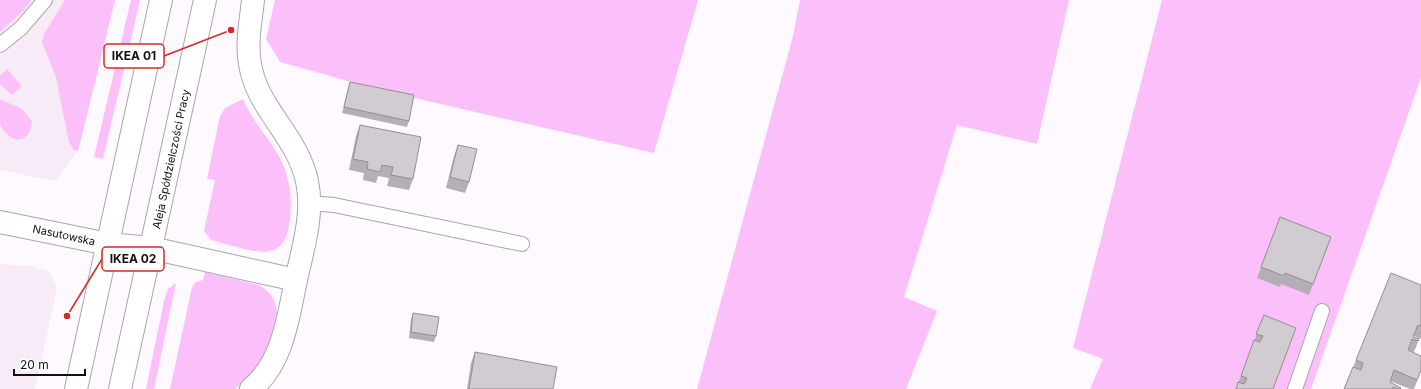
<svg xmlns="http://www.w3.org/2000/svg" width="1421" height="389" viewBox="0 0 1421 389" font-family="Inter,sans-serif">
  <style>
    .built { fill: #f6ebf6 }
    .green { fill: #fbc0f9 }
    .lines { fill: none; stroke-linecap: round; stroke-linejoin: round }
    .service-casing { stroke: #aaa5aa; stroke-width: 16 }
    .minor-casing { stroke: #aaa5aa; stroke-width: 24 }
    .secondary-casing { stroke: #aaa5aa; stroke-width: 24 }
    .service { stroke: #fff; stroke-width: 14 }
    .minor { stroke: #fff; stroke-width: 22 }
    .secondary { stroke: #fff; stroke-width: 22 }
    .wall { fill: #b4afb4 }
    .building { fill: #d1ccd1; stroke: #928f92 }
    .labels { text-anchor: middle; stroke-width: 4; stroke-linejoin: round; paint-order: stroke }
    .street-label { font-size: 11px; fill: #131113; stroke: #fff }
    .leader { fill: none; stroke: #d62828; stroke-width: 1.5 }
    .callout-dot { fill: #d62828; stroke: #fff; stroke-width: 1.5 }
    .callout { fill: #fff; stroke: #d62828; stroke-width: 1.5 }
    .callout-label { font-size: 12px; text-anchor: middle; font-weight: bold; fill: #131113 }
  </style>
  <rect width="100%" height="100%" fill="#fef9fe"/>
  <g class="built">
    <polygon points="0,0 115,0 78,151 55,181 0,170"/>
    <polygon points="0,264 31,266 49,271 57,288 35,389 0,389"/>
  </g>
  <g class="green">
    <polygon points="0,0 31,0 24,10 0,32"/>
    <polygon points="65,0 115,0 78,151 74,150 69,142 56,77 42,42 44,34"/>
    <polygon points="131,0 140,0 103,159 94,157"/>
    <polygon points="275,0 698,0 654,153 380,90 280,62 266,39"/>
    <polygon points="800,0 1069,0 1037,144 957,125 904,297 937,311 906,389 697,389 793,36"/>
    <polygon points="1162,0 1421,0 1421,78 1311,389 1090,389 1103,359 1073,348"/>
    <polygon points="7,69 22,86 12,95 0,84 0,76"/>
    <path d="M0,99L22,109L32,121C31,138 18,147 5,132C3,130 1,127 0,124C0,117 0,107 0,99Z"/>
    <path d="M243,99C251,118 265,134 276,151C291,175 294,204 288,231C285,243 278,251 265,252C252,252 225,244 211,240L204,231L215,180L207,179L220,116L225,108Z"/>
    <path d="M205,272L259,285C267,290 274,296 276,306C280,321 268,352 259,365C254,374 243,383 235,389H170L192,287L196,282L203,280Z"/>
    <polygon points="176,283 154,389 146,389 164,301 168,289"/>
  </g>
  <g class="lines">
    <defs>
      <g id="service">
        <polyline points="0,45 21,28 45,0"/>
        <polyline points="309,203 334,205 522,244"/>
        <polyline points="1295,389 1322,311"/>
      </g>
      <g id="minor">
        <path d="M253,0C251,20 246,43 250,64C257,109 297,135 307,181C314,214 303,248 296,280"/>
        <path d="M0,222L108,244L151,248L296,280C288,318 283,363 251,389"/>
      </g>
      <g id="secondary">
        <polyline points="76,389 161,0"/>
        <polyline points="120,389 205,0"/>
      </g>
    </defs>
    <use href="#service" class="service-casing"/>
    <use href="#minor" class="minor-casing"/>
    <use href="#secondary" class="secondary-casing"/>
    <use href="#service" class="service"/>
    <use href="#minor" class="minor"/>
    <use href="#secondary" class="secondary"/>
  </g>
  <g class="wall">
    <polygon points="350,82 409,121 407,127 342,113 348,88"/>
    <polygon points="360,125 413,179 409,190 387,186 389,178 378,176 376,183 363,180 364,173 349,170 356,136"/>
    <polygon points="458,145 469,182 465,193 446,188 454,156"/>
    <polygon points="1280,217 1331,237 1309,295 1281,284 1280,287 1257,278"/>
    <polygon points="1421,285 1421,339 1414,336 1414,337 1419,339 1414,352 1408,350 1421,371 1414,389 1410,389 1390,381 1390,382 1400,389 1344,389 1356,360"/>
    <polygon points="413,313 436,336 434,342 409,338 411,319"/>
    <polygon points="1264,315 1273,389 1236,389"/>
    <polygon points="475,352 553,389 467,389 471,363"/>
  </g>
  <g class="building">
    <polygon points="350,82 414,95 409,121 344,107"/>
    <polygon points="360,125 421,137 413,179 391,175 393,167 382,165 380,172 367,169 368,162 353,159"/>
    <polygon points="458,145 477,149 469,182 450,177"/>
    <polygon points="1280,217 1331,237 1313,284 1285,273 1284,276 1261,267"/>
    <polygon points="1391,273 1421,285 1421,326 1418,325 1413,337 1419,339 1418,341 1412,339 1408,350 1421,356 1421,370 1417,380 1394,370 1390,382 1401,388 1400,389 1393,387 1392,389 1344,389 1353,367 1361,370 1363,363 1356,360"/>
    <polygon points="413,313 439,317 436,336 411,332"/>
    <polygon points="1264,315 1296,328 1273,389 1236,389 1238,382 1244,384 1247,378 1241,376 1254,340 1260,342 1263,336 1256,334"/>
    <polygon points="475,352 557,367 553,389 469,389"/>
  </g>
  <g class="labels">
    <g class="street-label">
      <text transform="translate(171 159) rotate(-78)" y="4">Aleja Spółdzielczości Pracy</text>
      <text transform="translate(64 235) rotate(12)" y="4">Nasutowska</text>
    </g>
  </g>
  <path class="leader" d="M231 30L164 56M67 316L102 259"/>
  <g class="callout-dot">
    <circle cx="231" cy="30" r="4"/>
    <circle cx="67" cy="316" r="4"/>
  </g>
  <g class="callout">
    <rect x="104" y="44" width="60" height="24" rx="4"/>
    <rect x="102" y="247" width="62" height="24" rx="4"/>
  </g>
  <g class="callout-label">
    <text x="134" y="60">IKEA 01</text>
    <text x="133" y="263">IKEA 02</text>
  </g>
  <path d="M14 369v6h71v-6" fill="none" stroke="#131113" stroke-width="2"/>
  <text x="20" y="369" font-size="12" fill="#131113" stroke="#ffffff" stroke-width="3" paint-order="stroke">20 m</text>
</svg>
